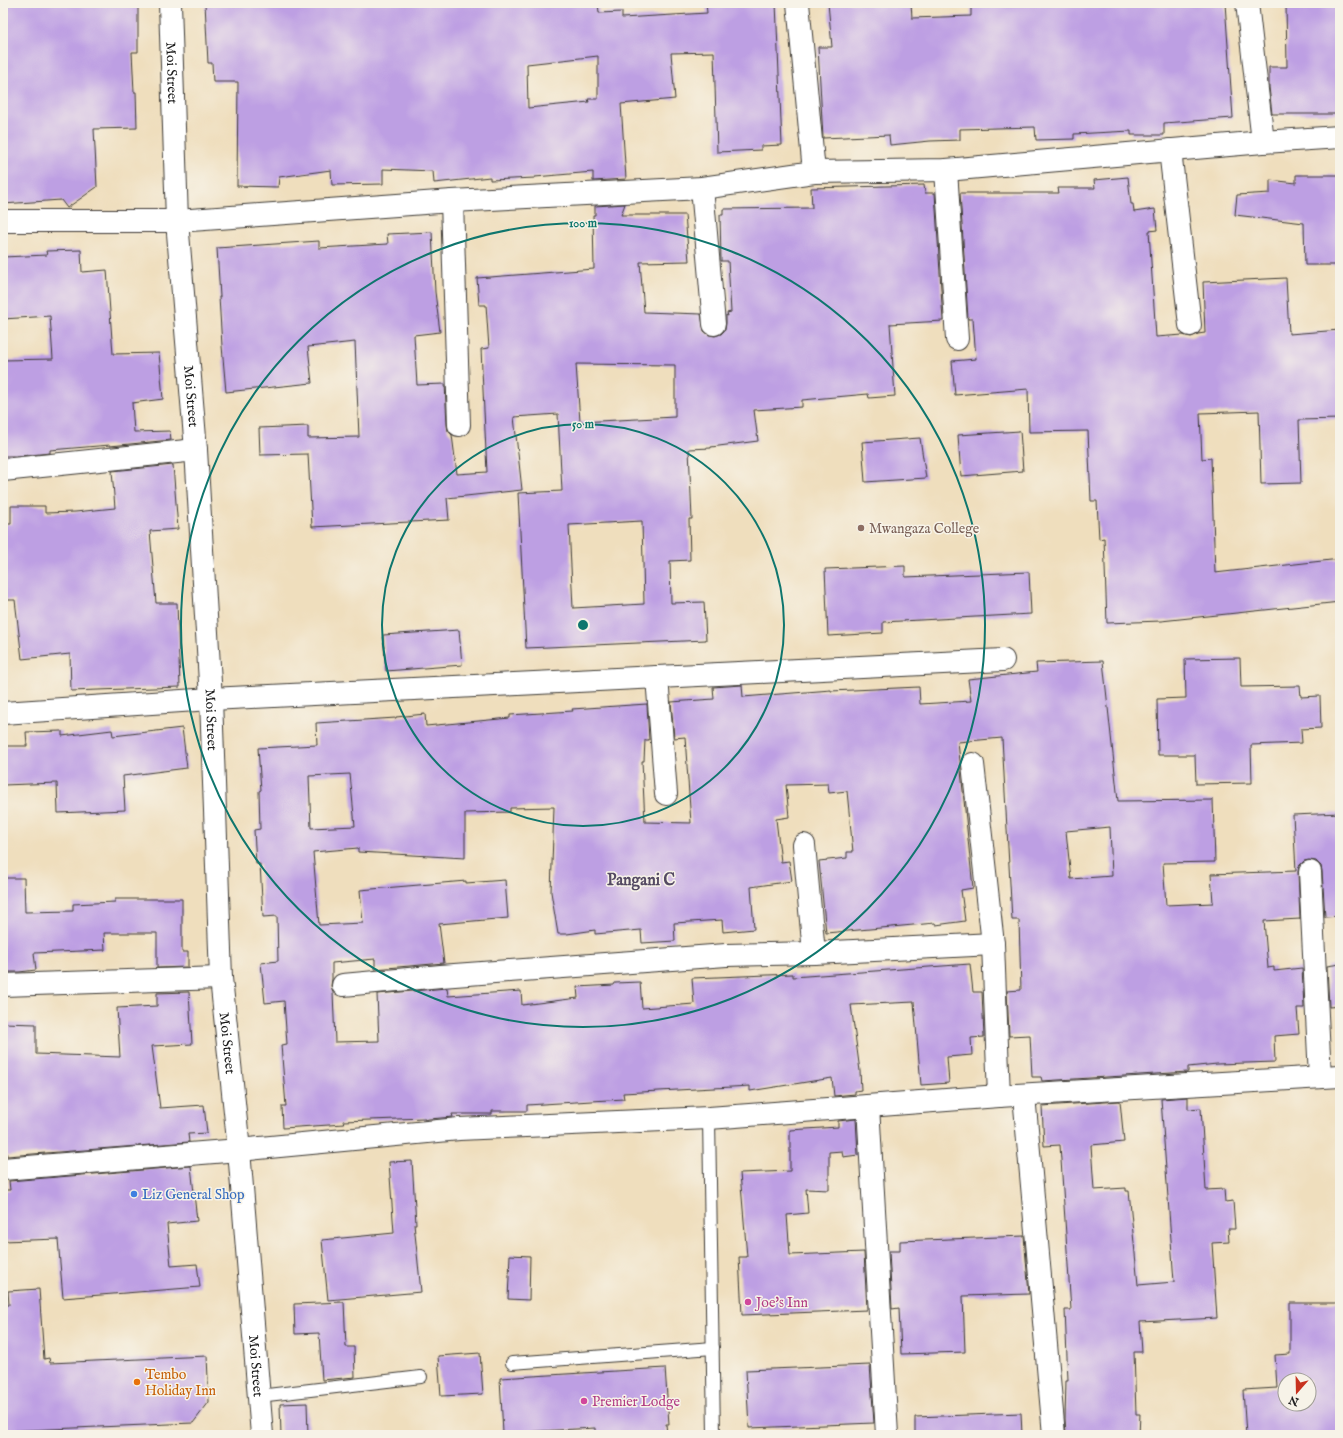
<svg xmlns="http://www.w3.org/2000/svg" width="1343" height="1438" viewBox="0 0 1343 1438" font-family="'IM FELL English',serif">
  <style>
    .building { fill: #bd9fe3; fill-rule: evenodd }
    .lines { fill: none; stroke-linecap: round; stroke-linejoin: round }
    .service-casing { stroke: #3c3934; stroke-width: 14 }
    .minor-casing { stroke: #3c3934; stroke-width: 24 }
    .service { stroke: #fff; stroke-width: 12 }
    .minor { stroke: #fff; stroke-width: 22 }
    .ring { fill: none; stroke: #0f766e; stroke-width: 2 }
    .education-dot { fill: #8d6e63; stroke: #f7f3e8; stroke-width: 1.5 }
    .shop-dot { fill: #3f7fe0; stroke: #f7f3e8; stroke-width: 1.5 }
    .hotel-dot { fill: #d1479c; stroke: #f7f3e8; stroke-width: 1.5 }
    .food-dot { fill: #e8710a; stroke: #f7f3e8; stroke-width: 1.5 }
    .labels { text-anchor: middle; stroke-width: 3; stroke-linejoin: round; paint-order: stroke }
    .street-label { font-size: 14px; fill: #1c1c1c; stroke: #f7f3e8 }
    .education-label { font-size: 14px; fill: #785e54; stroke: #f7f3e8; text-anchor: start }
    .shop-label { font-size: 14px; fill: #366cbe; stroke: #f7f3e8; text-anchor: start }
    .hotel-label { font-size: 14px; fill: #b23c85; stroke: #f7f3e8; text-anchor: start }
    .food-label { font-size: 14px; fill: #c56008; stroke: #f7f3e8; text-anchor: start }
    .quarter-label { font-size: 16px; font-weight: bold; fill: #544a62; stroke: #f7f3e8 }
    .centre { fill: #0f766e; stroke: #f7f3e8; stroke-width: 2 }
    .ring-label { font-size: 12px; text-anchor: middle; font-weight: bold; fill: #0f766e; stroke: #f7f3e8; stroke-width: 3; stroke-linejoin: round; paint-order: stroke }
  </style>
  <rect width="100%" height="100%" fill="#f7f3e8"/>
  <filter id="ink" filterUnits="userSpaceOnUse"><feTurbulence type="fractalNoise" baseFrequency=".025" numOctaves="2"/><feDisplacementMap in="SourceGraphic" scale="8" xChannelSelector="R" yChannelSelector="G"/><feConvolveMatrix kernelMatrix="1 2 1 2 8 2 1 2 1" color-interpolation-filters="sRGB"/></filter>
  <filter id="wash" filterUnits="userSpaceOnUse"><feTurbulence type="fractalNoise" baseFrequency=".012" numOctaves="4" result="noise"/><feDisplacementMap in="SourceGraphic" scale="16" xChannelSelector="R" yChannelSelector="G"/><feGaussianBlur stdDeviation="0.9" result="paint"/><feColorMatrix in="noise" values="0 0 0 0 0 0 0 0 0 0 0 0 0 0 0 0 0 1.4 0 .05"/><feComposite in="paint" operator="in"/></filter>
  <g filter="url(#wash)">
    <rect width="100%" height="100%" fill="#efdebd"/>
    <g id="blocks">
      <g class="building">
        <polygon points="3,3 138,3 138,52 132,52 134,92 136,92 137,128 94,129 97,187 67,208 61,200 3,204"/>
        <path d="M205,3H598L599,13L622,12V18L707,13L706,3H776L782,145L761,146V150L717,152L714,52L671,53L675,99L621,104L626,179L593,181V172L535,177V178L490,180V177L434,183L433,171L383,169V184L332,185L331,170L279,177L278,187L237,186L238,82H213L212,63H208ZM598,56V99H588L589,102L528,108L527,64Z"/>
        <polygon points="828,3 911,3 912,18 971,16 971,3 1225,3 1233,118 1164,123 1164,135 1131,135 1131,131 1074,134 1074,139 1036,140 1035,127 960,129 960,140 930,141 890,145 889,135 823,138 818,47 832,47"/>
        <polygon points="1286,3 1340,3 1340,114 1272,114 1269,87 1269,67 1287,67"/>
        <polygon points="1296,175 1340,175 1340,265 1305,265 1304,223 1235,215 1237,195 1270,193 1270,180 1296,183"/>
        <polygon points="1128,177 1131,204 1133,204 1134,212 1155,209 1157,230 1149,231 1156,337 1183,335 1191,337 1198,334 1205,333 1203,282 1286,278 1289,334 1340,330 1340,419 1299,420 1301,483 1261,484 1259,411 1200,413 1202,459 1211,458 1215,573 1340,559 1340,602 1161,621 1107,623 1104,538 1099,539 1097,501 1091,501 1088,431 1029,432 1028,389 955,395 952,361 976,359 973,319 968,319 960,193 1059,193 1058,188 1095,188 1094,180"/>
        <path d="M924,185L925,193H935L943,321L890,324L895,396L869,398L868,394L802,400V407L754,410L758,441L711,447V448L689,449L692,519H689L690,560L670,561L671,603L704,602L706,640L526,648L518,493L562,491L558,414L514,417L522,490L447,498L449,520L312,527L308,454L260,455L259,428L308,426V438L359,437L355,342L308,347L312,383L226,392L222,346L219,297H220L217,248L319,241V248L388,244L387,234L432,232L435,292L440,332L414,335L417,385L445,384L447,425L448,431L452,435L457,474L487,472L481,349L489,348L486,305H479L477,278L594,269L593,215H595V206L625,204L621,215H685L689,261L640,262L644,312L701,314L704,331L709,335L715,336L721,334L725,330L726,323V315L728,316L727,313L731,312L728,261H721L720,215H723V209L812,208L811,188ZM576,364L675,365V417L580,422ZM642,521L644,604L573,608L569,525Z"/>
        <polygon points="81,250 82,272 107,270 113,354 159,353 163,399 132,403 134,432 170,431 171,440 110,446 110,445 50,450 50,453 20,456 3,456 3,360 53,359 50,316 3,319 3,257 47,255 46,251"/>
        <polygon points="1020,431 1023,471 961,476 958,435"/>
        <polygon points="920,438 926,478 865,482 862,442"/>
        <polygon points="173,465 178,529 150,531 156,603 177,603 180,687 71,691 70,654 22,659 15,600 3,600 3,524 11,524 11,506 45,506 45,513 75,512 115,508 112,471"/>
        <polygon points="905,566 905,577 1029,572 1031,614 883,622 883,633 828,636 825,569"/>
        <polygon points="459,630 462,665 386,671 383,635"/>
        <polygon points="1240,658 1241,687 1300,686 1301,697 1320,696 1321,728 1301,729 1302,743 1251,745 1252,783 1196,784 1195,755 1158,755 1157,699 1186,698 1185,659"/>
        <path d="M1103,661L1118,801L1213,800L1215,862L1163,863L1166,905L1213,903L1211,874L1296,871L1293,815L1340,813V916L1325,917L1322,871L1321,866L1316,861L1309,860L1304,861L1299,866L1298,872L1300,919L1264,921L1268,968L1274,967V971L1302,968L1304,1008H1297L1299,1034L1274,1036L1275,1062L1217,1064L1188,1067V1072L1042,1081L1041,1077H1032L1030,1035L1009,1036L1007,991L1021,990L1019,920H1012L1002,738L958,742L973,888L961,890L965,921L936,925L935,923L826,933L819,861L847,858V852H853L847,791L829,793L828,784L786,785L789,817L776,819L781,862L789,861L792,881L751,887L754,929L723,932L722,920L674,923L675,941L642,943L641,930L595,934V930L567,934H558L551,892L554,807L510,808V812L465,813V858L358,852V848L313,852L319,925L363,923L360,890L466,881V883L505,880L508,918L439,924L444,963L375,969V959L332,963V979L331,986L333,992L335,1042L379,1041L377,994L447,988L448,996L521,991L522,1005L578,998L577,987L614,985L615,983L640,982L642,1008L694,1004L692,978L793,974V977L970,964L973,992H982L984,1037L971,1038L972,1055L947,1057L949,1083L921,1085L914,1002L851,1005L860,1071L861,1090L855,1091V1094L834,1096L832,1078L750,1091V1086L623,1093L624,1099L527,1105V1111H492V1114H452L453,1117L429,1119L424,1120V1118L343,1121L344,1124L283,1128L282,1106H286L281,1045L287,1044L284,1001L265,1003L261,963L278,961L277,916L263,917L260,864H256L254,830L260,829L259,791L261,790L258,748L317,745L316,723L396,718V717L425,714L426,726L510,718V715L573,711L572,709L647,704L649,740H645L644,761H642L645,822L691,823L685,737L674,738L671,702L714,699L713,687L742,685L743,697L831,690V691L919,687L920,704L971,701L968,679L1037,672L1036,663ZM350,774L355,826L311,828L309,776ZM1110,827L1112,876L1071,879L1066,831Z"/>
        <polygon points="182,728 187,768 123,776 125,810 58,813 57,783 3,785 3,746 27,746 26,732 62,731 62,736 112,730 113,736"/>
        <polygon points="3,878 24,878 25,912 73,911 73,904 115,902 115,899 182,899 182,952 188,952 188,967 157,968 157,933 104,933 105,950 34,953 36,970 19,972 7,972 7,971 3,971"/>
        <polygon points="1340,964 1340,1006 1329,1007 1327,966"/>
        <polygon points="189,992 192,1044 152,1046 160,1108 204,1105 207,1133 188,1134 189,1142 7,1156 6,1148 3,1148 3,1023 36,1024 36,1054 120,1057 117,1008 157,1006 157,993"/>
        <polygon points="1188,1097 1188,1109 1201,1108 1206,1190 1224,1189 1225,1202 1233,1201 1235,1229 1228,1229 1229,1242 1212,1243 1217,1318 1140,1322 1142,1352 1134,1352 1136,1414 1140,1414 1139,1435 1066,1435 1065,1419 1066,1380 1068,1380 1065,1310 1071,1310 1060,1145 1044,1146 1042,1106 1120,1101 1124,1142 1091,1145 1094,1190 1126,1188 1126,1191 1129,1191 1138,1285 1174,1282 1161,1099"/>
        <polygon points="856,1119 858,1155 843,1157 842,1151 829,1152 829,1190 806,1189 808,1213 787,1215 790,1255 864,1252 867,1310 742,1315 739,1257 747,1257 740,1173 790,1171 790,1130 838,1127 838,1121"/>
        <polygon points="412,1161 416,1224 414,1224 421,1292 328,1300 322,1240 394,1233 389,1162"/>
        <polygon points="191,1166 197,1221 167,1224 171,1266 197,1264 200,1287 63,1298 58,1239 3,1241 3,1190 10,1190 9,1181"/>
        <polygon points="1024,1236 1029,1294 963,1296 965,1352 901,1354 899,1308 892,1309 889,1251 900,1251 900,1241"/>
        <polygon points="510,1255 530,1256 529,1300 508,1299"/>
        <polygon points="39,1289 44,1359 49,1358 50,1363 207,1356 209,1402 193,1423 3,1431 3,1306 9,1305 8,1291"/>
        <polygon points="344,1302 346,1347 354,1347 355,1377 322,1380 319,1333 295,1334 294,1304"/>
        <path d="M1290,1303H1340V1435H1246L1243,1390L1277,1388L1275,1355L1290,1354ZM1285,1380H1309V1404H1285Z"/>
        <polygon points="480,1353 483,1394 441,1396 438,1356"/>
        <polygon points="870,1365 874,1423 749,1428 746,1370"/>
        <polygon points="665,1368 669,1424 666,1424 667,1435 595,1435 595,1428 503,1433 500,1378"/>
        <polygon points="307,1403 308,1435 281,1435 280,1404"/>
        <polygon points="1021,1413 1022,1435 915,1435 915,1417"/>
      </g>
    </g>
  </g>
  <g filter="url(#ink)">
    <use href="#blocks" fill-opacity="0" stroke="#3c3934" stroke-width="1"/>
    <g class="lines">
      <defs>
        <g id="service">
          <polyline points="709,1118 714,1435"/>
          <polyline points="512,1363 713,1348"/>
          <polyline points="259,1396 421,1377"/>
        </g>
        <g id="minor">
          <path id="s1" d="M170,3L177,221L196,450L211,699L221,978L239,1150L262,1435"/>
          <polyline points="798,3 814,172"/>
          <polyline points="1247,3 1263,142"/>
          <polyline points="1170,150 1190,325"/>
          <polyline points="946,170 957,339"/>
          <polyline points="702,188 714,324"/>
          <polyline points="452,201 459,425"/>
          <polyline points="3,221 177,221 452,201 702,188 814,172 946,170 1263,142 1340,137"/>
          <polyline points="3,470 196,450"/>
          <polyline points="657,677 666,794"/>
          <polyline points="3,713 211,699 1003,660"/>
          <polyline points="973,764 993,944 999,1096"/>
          <polyline points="804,845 814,953"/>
          <polyline points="1310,872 1320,1077"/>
          <polyline points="3,985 221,978"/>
          <polyline points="343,985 441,976 726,955 814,953 993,944"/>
          <polyline points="1024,1095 1054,1435"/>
          <polyline points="868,1106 887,1435"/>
          <polyline points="3,1169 239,1150 459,1129 709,1118 999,1096 1340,1076"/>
        </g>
      </defs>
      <use href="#service" class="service-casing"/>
      <use href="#minor" class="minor-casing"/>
      <use href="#service" class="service"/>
      <use href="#minor" class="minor"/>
    </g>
  </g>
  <g class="ring">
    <circle cx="583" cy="625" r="201"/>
    <circle cx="583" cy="625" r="402"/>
  </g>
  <circle class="education-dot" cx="861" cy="528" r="4"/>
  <circle class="shop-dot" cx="134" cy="1194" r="4"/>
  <g class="hotel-dot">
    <circle cx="748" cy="1302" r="4"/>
    <circle cx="584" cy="1401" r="4"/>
  </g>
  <circle class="food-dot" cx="137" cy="1382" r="4"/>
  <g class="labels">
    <g class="street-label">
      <text dy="5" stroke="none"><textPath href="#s1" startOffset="70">Moi Street</textPath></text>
      <text dy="5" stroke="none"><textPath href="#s1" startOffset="394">Moi Street</textPath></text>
      <text dy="5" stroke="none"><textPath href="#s1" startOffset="718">Moi Street</textPath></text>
      <text dy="5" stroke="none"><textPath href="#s1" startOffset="1042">Moi Street</textPath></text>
      <text dy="5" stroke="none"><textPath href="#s1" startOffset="1366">Moi Street</textPath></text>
    </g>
    <g class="education-label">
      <text x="869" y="533">Mwangaza College</text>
    </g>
    <g class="shop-label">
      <text x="142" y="1199">Liz General Shop</text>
    </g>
    <g class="hotel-label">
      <text x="756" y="1307">Joe's Inn</text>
      <text x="592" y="1406">Premier Lodge</text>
    </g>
    <g class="food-label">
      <text x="145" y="1379">Tembo<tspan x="145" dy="16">Holiday Inn</tspan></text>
    </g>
    <g class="quarter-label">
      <text x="641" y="885">Pangani C</text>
    </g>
  </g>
  <circle cx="583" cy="625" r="6" class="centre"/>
  <g class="ring-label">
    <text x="583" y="227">100 m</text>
    <text x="583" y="428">50 m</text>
  </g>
  <rect width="1343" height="1438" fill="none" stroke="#f7f3e8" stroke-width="16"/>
  <g transform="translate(1297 1392) rotate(200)"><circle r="19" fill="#f7f3e8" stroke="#9f9d96"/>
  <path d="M0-3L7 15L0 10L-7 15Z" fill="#c8321e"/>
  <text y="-6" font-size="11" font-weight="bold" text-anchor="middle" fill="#1c1c1c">N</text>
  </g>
</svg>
